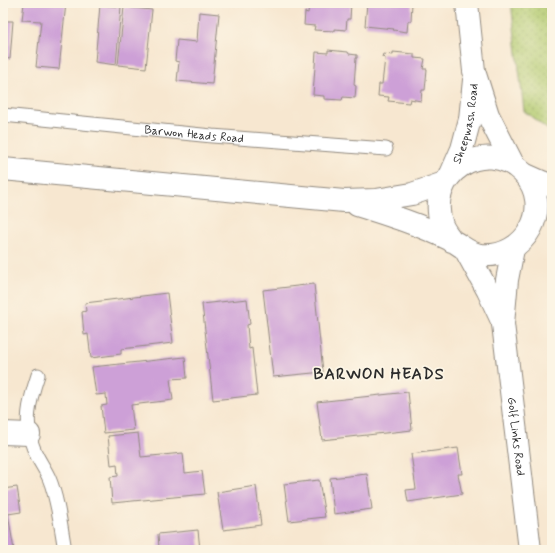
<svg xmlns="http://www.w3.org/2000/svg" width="555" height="553" viewBox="0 0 555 553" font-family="Mynerve,sans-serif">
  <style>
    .park { fill: url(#park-dots); stroke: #6e7a4d }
    .building { fill: #cda0d7 }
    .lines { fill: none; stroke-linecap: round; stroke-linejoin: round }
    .lane-casing { stroke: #91897e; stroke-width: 15 }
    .street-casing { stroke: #91897e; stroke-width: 24 }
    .secondary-casing { stroke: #91897e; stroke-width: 24 }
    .lane { stroke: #fff; stroke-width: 13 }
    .street { stroke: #fff; stroke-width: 22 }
    .secondary { stroke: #fff; stroke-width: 22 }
    .labels { text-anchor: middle; stroke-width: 3.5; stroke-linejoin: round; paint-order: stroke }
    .street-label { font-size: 12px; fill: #2b2b2b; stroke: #fcf5e5 }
    .district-label { font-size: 16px; font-weight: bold; letter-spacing: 1px; fill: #2b2b2b; stroke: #fcf5e5 }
  </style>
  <defs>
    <pattern id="park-dots" width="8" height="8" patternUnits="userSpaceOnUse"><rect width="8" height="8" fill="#b2ca6f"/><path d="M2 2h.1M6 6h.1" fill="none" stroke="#91a45b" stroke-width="1.8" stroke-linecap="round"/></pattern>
  </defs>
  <rect width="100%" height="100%" fill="#fcf5e5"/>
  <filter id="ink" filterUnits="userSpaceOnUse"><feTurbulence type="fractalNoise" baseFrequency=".025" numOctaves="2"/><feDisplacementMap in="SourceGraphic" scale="8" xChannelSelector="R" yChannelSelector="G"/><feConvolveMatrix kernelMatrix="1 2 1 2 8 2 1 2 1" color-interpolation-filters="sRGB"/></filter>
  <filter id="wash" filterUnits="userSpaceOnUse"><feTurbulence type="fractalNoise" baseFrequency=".012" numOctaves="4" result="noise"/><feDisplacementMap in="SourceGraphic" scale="16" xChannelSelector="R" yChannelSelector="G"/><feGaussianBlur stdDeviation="0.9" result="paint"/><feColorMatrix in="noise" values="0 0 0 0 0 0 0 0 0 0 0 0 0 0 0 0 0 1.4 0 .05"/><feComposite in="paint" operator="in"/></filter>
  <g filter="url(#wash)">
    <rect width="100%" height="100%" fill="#f7e7d0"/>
    <polygon class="park" points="511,3 552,3 552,133 524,111"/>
    <g id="blocks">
      <g class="building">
        <polygon points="24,3 66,3 59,69 36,67 41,21 22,20"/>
        <polygon points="309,3 351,3 350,19 347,19 346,30 335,29 335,31 314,30 315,26 304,25 305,12 308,13"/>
        <polygon points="367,3 412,3 411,21 408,21 407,32 393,30 394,29 365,26"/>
        <polygon points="100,5 121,7 116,65 95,62"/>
        <polygon points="124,7 152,10 146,68 118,65"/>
        <polygon points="199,12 219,14 212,84 177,81 179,62 175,61 177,40 197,42"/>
        <polygon points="3,21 13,21 10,59 3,58"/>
        <polygon points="328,50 348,52 349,54 357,55 357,58 356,58 354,85 356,86 355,98 343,97 342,100 324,99 324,96 313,95 316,52 328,53"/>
        <polygon points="393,52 414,54 414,58 425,59 423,69 427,69 425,90 422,90 421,101 410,99 409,103 388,101 389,97 378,96 379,84 382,84 385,58 382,57 383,54 393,55"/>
        <polygon points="314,284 323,372 273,377 263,290"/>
        <polygon points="167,293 173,343 121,349 121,354 91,358 88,334 84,335 82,312 86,311 85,303"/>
        <polygon points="247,299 250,324 247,325 249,349 252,348 257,395 213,400 202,304"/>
        <polygon points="185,357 187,378 170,379 173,400 131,405 134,430 104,433 101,406 107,405 106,394 96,395 92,367"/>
        <polygon points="408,392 412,430 322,440 317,402"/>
        <polygon points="138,433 141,457 183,453 185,473 202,471 205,494 112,503 110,477 118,476 117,464 111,465 108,436"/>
        <polygon points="458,448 462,474 458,474 462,494 408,502 406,490 416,489 411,454"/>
        <polygon points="367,474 372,509 334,514 330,478"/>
        <polygon points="319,480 325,517 289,521 284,484"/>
        <polygon points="256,486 261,525 223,530 217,492"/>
        <polygon points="17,487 21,512 8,514 14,550 3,550 3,489"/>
        <polygon points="198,530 200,550 148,550 148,549 159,548 158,534"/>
      </g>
    </g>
  </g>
  <g filter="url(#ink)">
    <use href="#blocks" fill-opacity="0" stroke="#91897e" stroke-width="1"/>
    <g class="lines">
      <defs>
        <g id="lane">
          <path id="s1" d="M3,115L212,136L386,149"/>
          <path d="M38,375C29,402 23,424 35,452C39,461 45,469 49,478C58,499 61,528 65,550"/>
        </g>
        <g id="street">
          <polyline points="467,3 474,71 488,115 513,164"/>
          <path id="s2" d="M451,174L462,149L470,119L474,80"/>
          <polyline points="3,433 29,434"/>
        </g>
        <g id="secondary">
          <polyline points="3,169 344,201 376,200 412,194 444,183"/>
          <polyline points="524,174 542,182 552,186"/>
          <path d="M357,205C389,215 421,225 451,240C461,245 468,253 480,255C526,260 555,206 523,173C485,134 424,175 442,225C444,231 449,236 452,241"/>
          <path id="s3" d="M513,249L507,280L503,324L530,550"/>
          <polyline points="466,251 488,291 503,323"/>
        </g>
      </defs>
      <use href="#lane" class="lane-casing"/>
      <use href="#street" class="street-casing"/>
      <use href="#secondary" class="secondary-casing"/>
      <use href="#lane" class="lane"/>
      <use href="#street" class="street"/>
      <use href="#secondary" class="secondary"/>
    </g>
  </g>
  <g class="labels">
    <g class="street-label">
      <text dy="4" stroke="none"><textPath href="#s2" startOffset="53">Sheepwash Road</textPath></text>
      <text dy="4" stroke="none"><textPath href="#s1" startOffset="192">Barwon Heads Road</textPath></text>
      <text dy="4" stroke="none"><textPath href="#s3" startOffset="189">Golf Links Road</textPath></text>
    </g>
    <g class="district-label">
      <text x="379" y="379">BARWON HEADS</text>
    </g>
  </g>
  <rect width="555" height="553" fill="none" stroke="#fcf5e5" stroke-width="16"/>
</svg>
